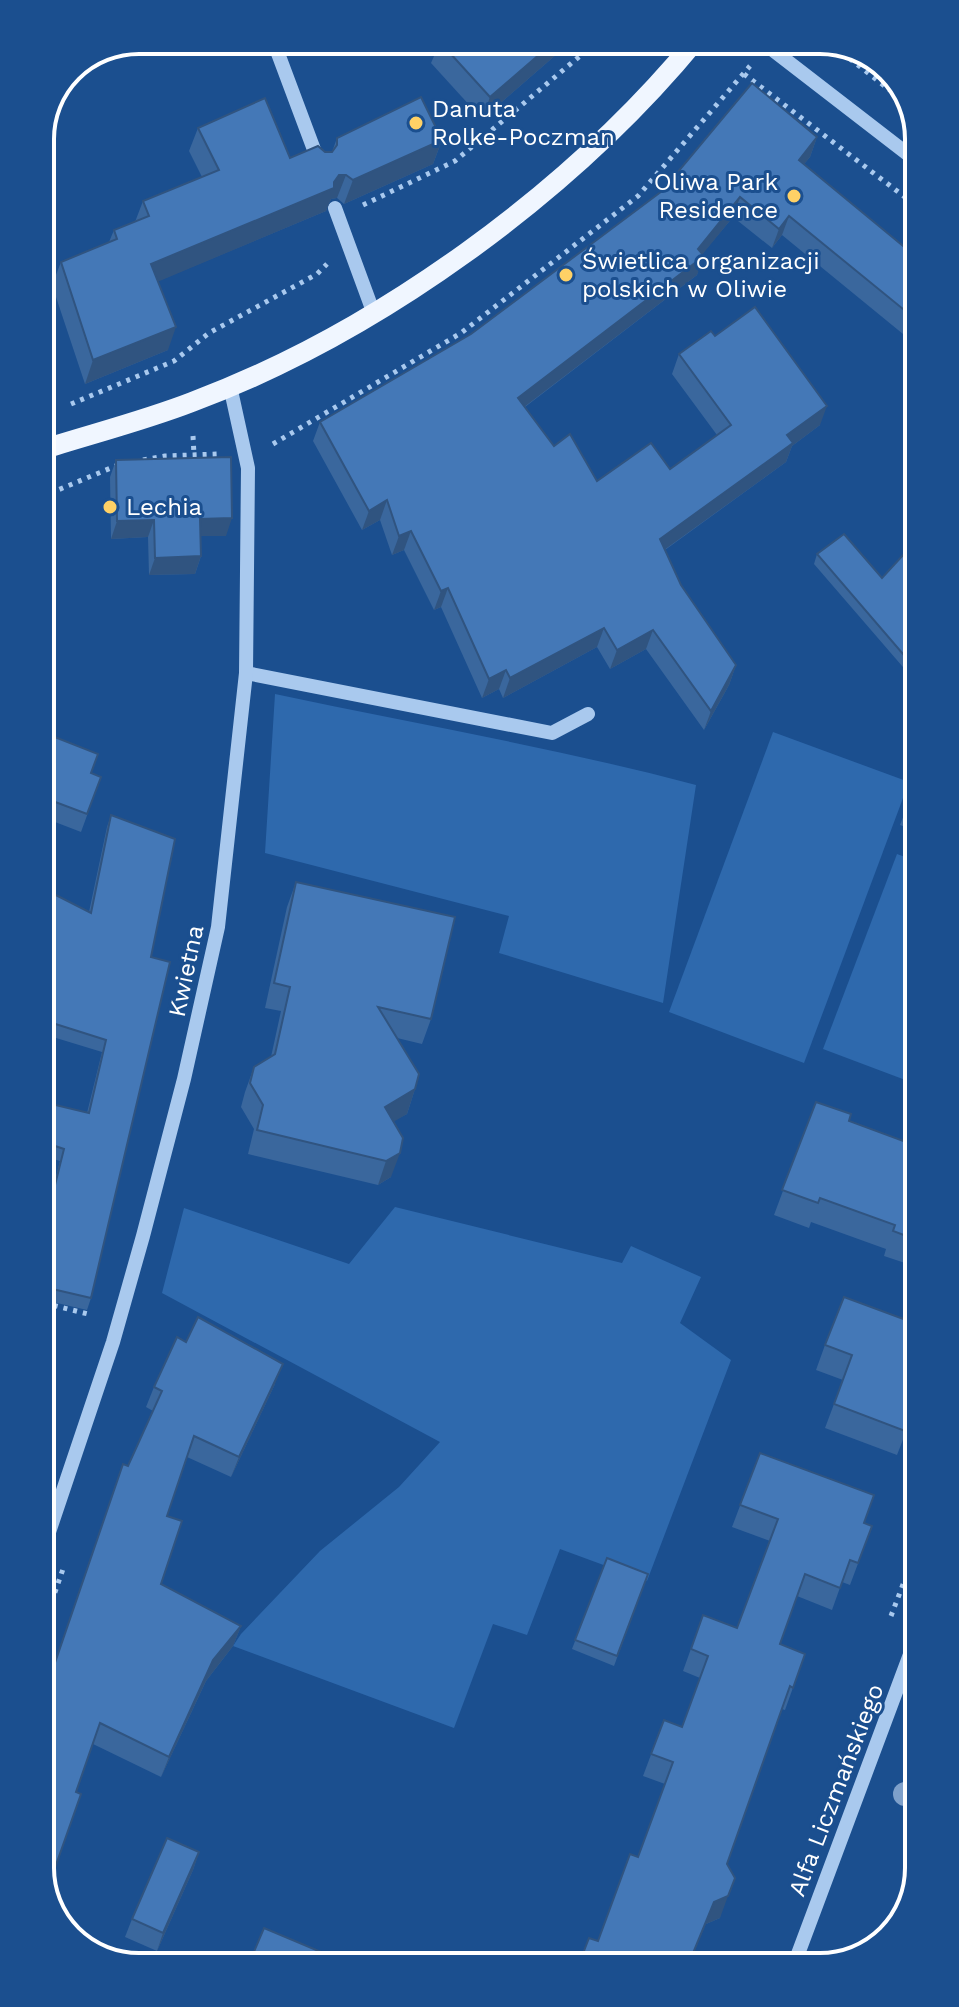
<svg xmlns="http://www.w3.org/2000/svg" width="959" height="2007" viewBox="0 0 959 2007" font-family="'Work Sans',sans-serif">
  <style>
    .green { fill: #2e69ad }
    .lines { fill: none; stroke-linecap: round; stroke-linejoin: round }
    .path { stroke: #a9c9ee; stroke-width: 5; stroke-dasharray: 4 6; stroke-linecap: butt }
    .minor { stroke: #a9c9ee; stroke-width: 14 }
    .major { stroke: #f0f6ff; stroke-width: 20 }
    .tree { fill: #7ea0ca }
    .wall { fill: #3a679d }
    .shaded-wall { fill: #305480 }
    .building { fill: #4478b7; stroke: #305480; stroke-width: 2 }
    .poi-dot { fill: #ffd166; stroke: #1b4f8f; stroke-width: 3 }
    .labels { text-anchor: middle; stroke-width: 6; stroke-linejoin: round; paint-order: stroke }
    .poi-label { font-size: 24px; fill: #fff; stroke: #1b4f8f; text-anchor: start }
    .street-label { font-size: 24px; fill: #fff; stroke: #1b4f8f }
    .rim { fill: none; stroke: #fff; stroke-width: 4 }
  </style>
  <rect width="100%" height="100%" fill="#1b4f8f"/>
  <g class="green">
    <path d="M275,694C415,724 557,748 696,785L663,1003L499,953L509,916L265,853Z"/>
    <polygon points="773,732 909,782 804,1063 669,1012"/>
    <polygon points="897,854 916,861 916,1084 823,1049"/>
    <polygon points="395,1207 622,1263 631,1246 701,1277 680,1323 731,1360 647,1581 560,1549 527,1635 493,1624 454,1728 233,1646 241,1634 320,1551 399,1487 440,1442 162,1293 184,1208 349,1264"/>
  </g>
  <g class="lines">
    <g class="path">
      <polyline points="826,40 914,109"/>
      <polyline points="744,74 914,204"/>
      <polyline points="363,205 455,161 599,40"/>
      <polyline points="71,404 174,361 209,333 317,274 327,264"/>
      <polyline points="193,436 194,455"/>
      <polyline points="273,444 461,333 638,196 750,66"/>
      <polyline points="143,460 165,456 217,454"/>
      <polyline points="41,497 118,465"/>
      <polyline points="44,1303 92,1315"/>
      <polyline points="891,1616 918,1545"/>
      <polyline points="45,1621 63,1569"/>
    </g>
    <g class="minor">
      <polyline points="273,40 319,163"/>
      <polyline points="760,40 914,159"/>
      <polyline points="335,208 374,314"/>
      <polyline points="246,673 552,733 588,714"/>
      <polyline points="44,1547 113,1342 143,1236 184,1079 218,927 246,673 248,468 230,386"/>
      <polyline points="795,1962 918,1633"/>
    </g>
    <path class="major" d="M41,450C91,434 143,421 192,402C377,333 570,193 696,40"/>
  </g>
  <circle class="tree" cx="905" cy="1794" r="12"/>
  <g class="wall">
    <polygon points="441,40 573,40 482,119 431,63"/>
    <polygon points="198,128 290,158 332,152 337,138 442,140 433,164 344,204 337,198 331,199 326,211 158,281 168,350 85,384 52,285 61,262 109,242 114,230 135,222 143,201 202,177 189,151"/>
    <polygon points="817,137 810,157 804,164 914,255 914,343 782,235 772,248 733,217 702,254 697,275 525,407 554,446 597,481 670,469 717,435 672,374 679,354 715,336 820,425 792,446 786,462 665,550 681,585 736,665 729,685 704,730 646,649 610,669 597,647 503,698 499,689 482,698 441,607 434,610 404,550 392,555 380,520 362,530 313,441 320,422"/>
    <polygon points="116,460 226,536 200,536 201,556 195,574 149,575 148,537 111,539 110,477"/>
    <polygon points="817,554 882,578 915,567 915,681 814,564"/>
    <polygon points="42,732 91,773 101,777 81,832 42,817"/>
    <polygon points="916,784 916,831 900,825"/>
    <polygon points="111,815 151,957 91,1298 87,1310 44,1300 49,1279 44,1278 44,1252 46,1243 43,1242 43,1227 60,1161 43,1156 43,1102 87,1113 102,1052 43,1034 42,888 89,912 107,827"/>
    <polygon points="296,882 431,1019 422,1044 397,1038 415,1089 407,1114 393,1121 391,1177 378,1185 248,1154 254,1129 241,1107 245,1092 254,1067 271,1057 281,1011 265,1008 287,907"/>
    <polygon points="816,1102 849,1121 917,1146 917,1267 884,1256 886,1249 811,1222 809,1228 774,1215"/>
    <polygon points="917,1324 917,1416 914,1426 909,1424 897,1455 825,1428 843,1380 816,1370 825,1345"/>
    <polygon points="275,1384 231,1477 187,1457 167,1516 161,1584 241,1626 233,1646 206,1681 161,1777 93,1744 76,1792 128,1466 153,1411 146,1407 154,1387"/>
    <polygon points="760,1453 864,1523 872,1526 850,1585 842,1582 832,1610 797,1596 780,1644 805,1654 785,1710 782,1709 727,1864 720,1918 706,1924 598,1941 638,1857 665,1784 643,1776 664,1720 682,1727 700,1678 683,1671 703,1615 737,1628 770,1541 732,1527"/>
    <polygon points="607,1558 648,1574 614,1666 572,1649"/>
    <polygon points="199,1852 193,1870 157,1951 125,1937 132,1919"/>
  </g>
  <g class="shaded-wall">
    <polygon points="139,40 158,40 116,56 119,48"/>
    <polygon points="556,40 573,40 482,119 490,97"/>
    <polygon points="817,137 810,157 792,179 799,160"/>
    <polygon points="442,140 433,164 344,204 353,180"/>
    <polygon points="339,175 346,175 337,198 331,199 326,211 143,288 151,264 334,182"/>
    <polygon points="740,197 733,217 697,261 704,256 697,275 511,417 518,398 698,249"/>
    <polygon points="789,216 782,235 772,248 779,229"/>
    <polygon points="176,327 168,350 85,384 93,360"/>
    <polygon points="827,406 820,425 792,446 786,462 653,558 660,539 787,435"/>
    <polygon points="387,500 380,520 362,530 369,511"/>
    <polygon points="232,518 226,536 193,536 200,519"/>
    <polygon points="154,520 148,537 111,539 117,521"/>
    <polygon points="411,531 404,550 392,555 399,536"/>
    <polygon points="201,556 195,574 149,575 155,558"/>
    <polygon points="448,588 441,607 434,610 441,591"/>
    <polygon points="604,628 597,647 503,698 510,678"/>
    <polygon points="653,630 646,649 610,669 617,650"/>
    <polygon points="736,665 729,685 704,730 711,711"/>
    <polygon points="506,670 499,689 482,698 489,679"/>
    <polygon points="415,1089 407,1114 376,1132 385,1107"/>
    <polygon points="400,1153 391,1177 378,1185 386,1161"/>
    <polygon points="283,1364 275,1384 231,1477 239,1457"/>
    <polygon points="241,1626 233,1646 206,1681 161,1777 169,1757 213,1660"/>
    <polygon points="199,1852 193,1870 157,1951 163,1933"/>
    <polygon points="728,1896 720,1918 706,1924 689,1963 714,1902"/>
  </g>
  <g class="building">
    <polygon points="441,40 556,40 490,97 439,41"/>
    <polygon points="752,83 817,137 799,160 914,255 914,318 789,216 779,229 740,197 698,249 704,256 518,398 554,446 570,434 597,481 651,443 670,469 731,425 679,354 711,331 715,336 755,307 827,406 787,435 793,443 660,539 681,585 736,665 711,711 653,630 617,650 604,628 510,678 506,670 489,679 448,588 441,591 411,531 399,536 387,500 369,511 320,422 471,334 662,191"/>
    <polygon points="421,97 442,140 353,180 346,175 339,175 334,182 334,188 151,264 176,327 93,360 61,262 117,239 114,230 149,216 143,201 219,170 198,128 265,98 290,158 318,146 325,152 332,152 337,145 337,138"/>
    <polygon points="231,457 232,518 200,519 201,556 155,558 154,520 117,521 116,460"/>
    <polygon points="844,534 882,578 904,554 915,567 915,668 817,554"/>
    <polygon points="42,732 98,754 91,773 101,777 87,814 42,797"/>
    <polygon points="916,784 916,808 908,805"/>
    <polygon points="111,815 175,839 151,957 170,962 91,1298 48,1288 53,1267 44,1265 50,1231 44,1229 64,1149 43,1142 43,1102 89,1113 106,1040 46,1021 43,1028 42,888 91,913"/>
    <polygon points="296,882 455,917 431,1019 378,1007 419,1074 415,1089 385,1107 403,1138 400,1153 386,1161 257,1130 263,1105 250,1083 254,1067 275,1054 290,987 274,983"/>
    <polygon points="816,1102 851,1114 849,1121 917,1146 917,1240 893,1231 895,1225 820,1198 818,1203 782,1190"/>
    <polygon points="844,1297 917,1324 917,1400 905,1431 834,1404 852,1355 825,1345"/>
    <polygon points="198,1317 283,1364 239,1457 194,1436 167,1516 182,1521 161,1584 241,1626 213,1660 169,1757 100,1723 76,1792 81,1794 45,1896 45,1692 123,1464 128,1466 162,1391 154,1387 177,1337 186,1342"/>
    <polygon points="760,1453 874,1495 864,1523 872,1526 858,1563 850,1560 840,1588 805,1574 780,1644 805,1654 793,1688 790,1686 727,1864 735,1878 728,1896 714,1902 689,1963 579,1964 589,1938 598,1941 630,1854 638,1857 673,1762 651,1754 664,1720 682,1727 708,1656 691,1649 703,1615 737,1628 778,1519 740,1505"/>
    <polygon points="607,1558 648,1574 617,1656 575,1640"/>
    <polygon points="167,1838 199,1852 163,1933 132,1919"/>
    <polygon points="264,1928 340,1960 337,1965 248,1966"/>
  </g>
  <g class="poi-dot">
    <circle cx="416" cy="123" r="8"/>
    <circle cx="794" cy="196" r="8"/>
    <circle cx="566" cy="275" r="8"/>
    <circle cx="110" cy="507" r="8"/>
  </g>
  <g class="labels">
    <g class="poi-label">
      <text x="432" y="117">Danuta<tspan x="432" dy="28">Rolke-Poczman</tspan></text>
      <text x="778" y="190" text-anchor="end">Oliwa Park<tspan x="778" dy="28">Residence</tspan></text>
      <text x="582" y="269">Świetlica organizacji<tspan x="582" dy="28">polskich w Oliwie</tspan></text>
      <text x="126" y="515">Lechia</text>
    </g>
    <g class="street-label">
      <text transform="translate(186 971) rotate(-78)" y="8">Kwietna</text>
      <text transform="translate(836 1790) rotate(-69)" y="8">Alfa Liczmańskiego</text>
    </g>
  </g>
  <path d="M0 0H959V2007H0ZM139 54H820A85 85 0 0 1 905 139V1868A85 85 0 0 1 820 1953H139A85 85 0 0 1 54 1868V139A85 85 0 0 1 139 54Z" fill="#1b4f8f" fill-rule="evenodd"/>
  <path class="rim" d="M139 54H820A85 85 0 0 1 905 139V1868A85 85 0 0 1 820 1953H139A85 85 0 0 1 54 1868V139A85 85 0 0 1 139 54Z"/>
</svg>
